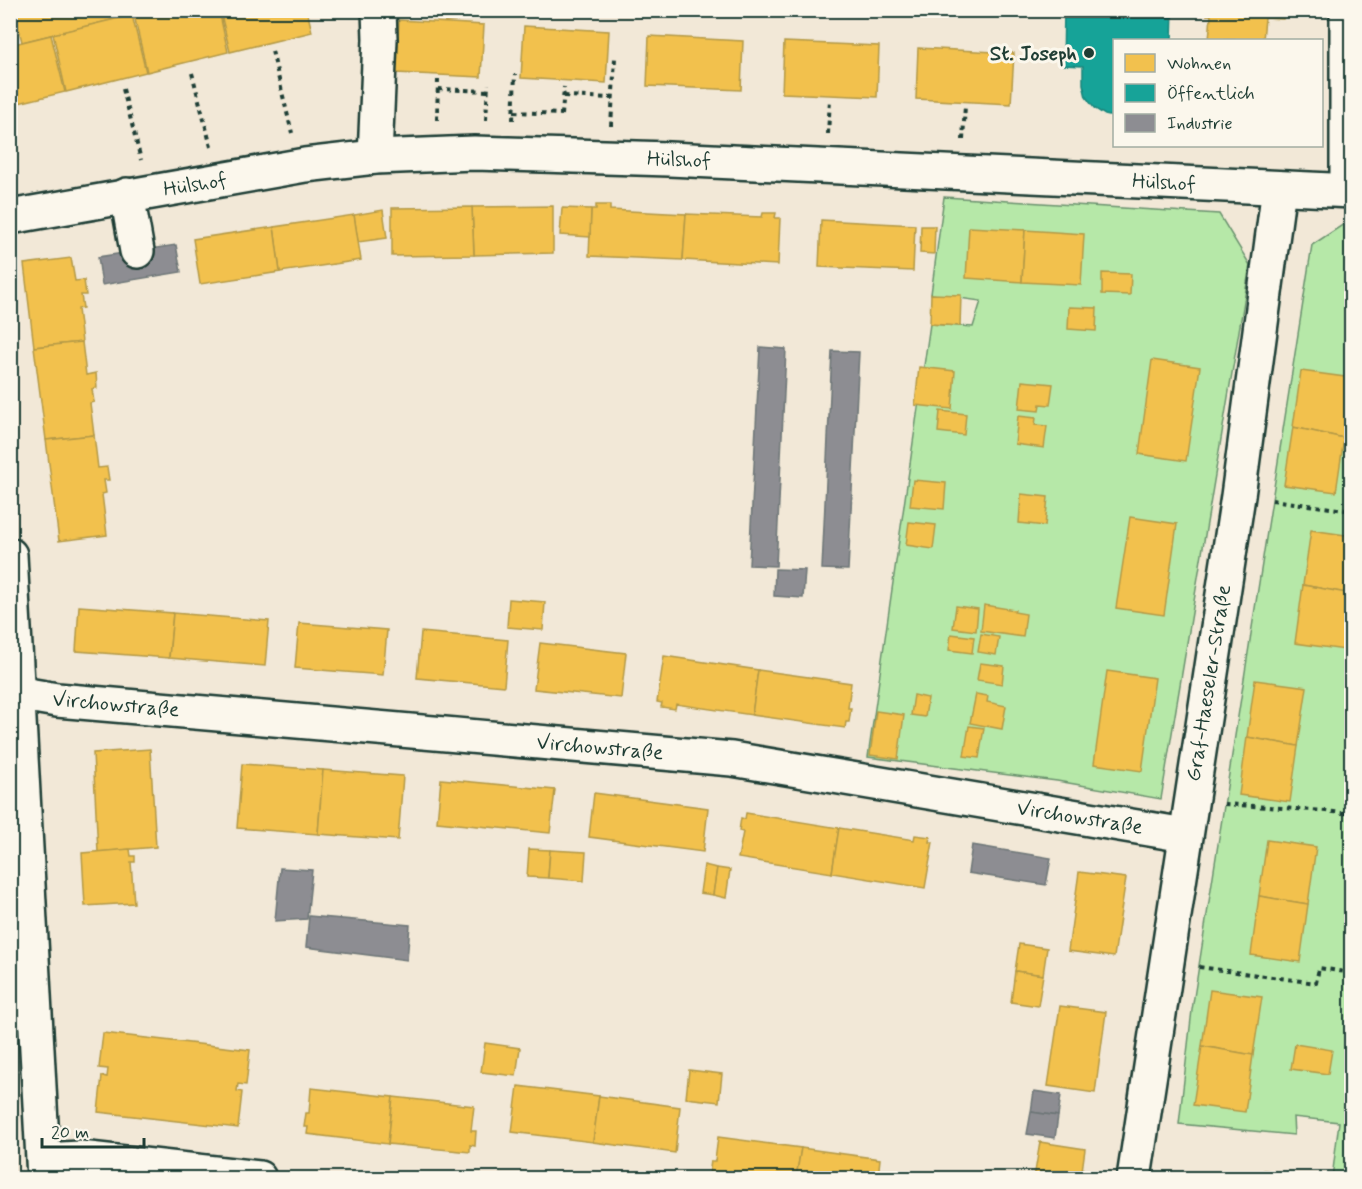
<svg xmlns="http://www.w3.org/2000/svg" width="1362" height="1189" viewBox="0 0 1362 1189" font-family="Mynerve,sans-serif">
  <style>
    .green { fill: #b6e8a8; stroke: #6a926e; stroke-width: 1.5 }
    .homes { fill: #f2c14e; stroke: #b39946; stroke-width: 1.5 }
    .public { fill: #17a398; stroke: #19847a; stroke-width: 1.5 }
    .industry { fill: #8d8d92; stroke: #6c7576; stroke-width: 1.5 }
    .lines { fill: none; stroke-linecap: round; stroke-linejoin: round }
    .minor-casing { stroke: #1f3d34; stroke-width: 38 }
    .path { stroke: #1f3d34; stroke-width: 4; stroke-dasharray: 4.5 4.5; stroke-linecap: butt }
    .minor { stroke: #fbf7ec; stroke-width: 33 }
    .poi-dot { fill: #1f3d34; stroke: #fbf7ec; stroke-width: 2 }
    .labels { text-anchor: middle; stroke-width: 6; stroke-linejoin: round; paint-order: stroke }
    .poi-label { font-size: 21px; font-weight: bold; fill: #1f3d34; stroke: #fbf7ec; text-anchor: end }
    .street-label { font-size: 21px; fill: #1f3d34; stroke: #fbf7ec }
  </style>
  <rect width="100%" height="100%" fill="#f2e8d7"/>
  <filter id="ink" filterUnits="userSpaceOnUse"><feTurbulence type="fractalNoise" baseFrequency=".0167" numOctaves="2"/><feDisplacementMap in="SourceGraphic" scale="12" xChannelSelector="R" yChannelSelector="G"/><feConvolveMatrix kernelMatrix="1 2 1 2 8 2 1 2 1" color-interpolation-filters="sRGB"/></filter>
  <g filter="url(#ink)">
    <g class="green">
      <polygon points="944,197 1219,214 1250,265 1161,799 1057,781 868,757 930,324 973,327 981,301 931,294"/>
      <polygon points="1344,224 1351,224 1351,1178 1332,1178 1339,1122 1293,1117 1294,1135 1179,1124 1192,1010 1312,245"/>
    </g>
    <g class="homes">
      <polygon points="14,10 127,10 128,16 22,42"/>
      <polygon points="151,10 219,10 228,52 147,72 134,15"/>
      <polygon points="220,10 307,10 312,32 230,52"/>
      <polygon points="1208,10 1284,10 1283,19 1265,18 1263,40 1209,40 1211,15 1207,15"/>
      <polygon points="132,15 146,72 66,92 53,34"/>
      <polygon points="399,20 484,25 481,77 396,73"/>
      <polygon points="524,26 609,31 606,83 521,78"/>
      <polygon points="51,35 65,92 10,105 10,45"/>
      <polygon points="649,36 743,41 741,90 647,86"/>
      <polygon points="784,42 879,46 877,97 782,93"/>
      <polygon points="918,48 1014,53 1011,104 916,99"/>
      <polygon points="596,205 610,205 610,210 686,214 683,260 589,256 591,209 596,209"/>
      <polygon points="553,206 553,253 474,255 472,207"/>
      <polygon points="472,207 474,255 392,256 392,208"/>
      <polygon points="562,208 591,209 590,237 560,235"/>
      <polygon points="383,210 387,238 358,242 354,215"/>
      <polygon points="763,213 776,213 775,218 780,218 778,265 683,260 686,214 762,217"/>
      <polygon points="354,215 361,260 280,272 274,227"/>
      <polygon points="821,220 915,225 913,271 819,267"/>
      <polygon points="921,226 935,226 934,254 920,253"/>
      <polygon points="274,227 280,272 200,284 193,239"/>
      <polygon points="969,227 1025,230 1022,282 966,278"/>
      <polygon points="1025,230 1084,234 1081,285 1022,282"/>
      <polygon points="71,258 75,281 84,280 86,295 81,295 83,308 78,309 82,342 34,347 24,264"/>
      <polygon points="1102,273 1131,274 1130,295 1102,294"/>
      <polygon points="931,294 961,295 960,326 930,324"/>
      <polygon points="1069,307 1097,308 1096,331 1068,329"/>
      <polygon points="82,342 86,375 96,373 97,388 92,389 94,402 90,403 94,435 46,440 34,347"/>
      <polygon points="1152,360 1200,367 1186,461 1139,454"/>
      <polygon points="919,367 955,371 952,409 915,405"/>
      <polygon points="1301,371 1352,378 1344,438 1293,427"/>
      <polygon points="1022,381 1053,384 1050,405 1040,404 1039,411 1019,409"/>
      <polygon points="940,411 966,414 964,435 938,432"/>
      <polygon points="1018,416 1036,418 1035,425 1047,426 1044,448 1015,444"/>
      <polygon points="1293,427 1344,438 1336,492 1284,485"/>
      <polygon points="94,435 98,468 107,467 109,480 104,480 106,493 102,494 107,535 59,541 46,440"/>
      <polygon points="913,480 946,483 944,509 910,506"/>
      <polygon points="1021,494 1048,497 1045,526 1019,523"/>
      <polygon points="1130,517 1177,524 1164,615 1116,608"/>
      <polygon points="909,522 936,525 933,549 906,545"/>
      <polygon points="1311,530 1352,536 1352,594 1303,585"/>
      <polygon points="1303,585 1352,594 1345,650 1295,643"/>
      <polygon points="509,599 545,602 543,630 507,627"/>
      <polygon points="984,605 1015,610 1014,612 1026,614 1023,637 981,631"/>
      <polygon points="79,606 173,613 169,658 76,651"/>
      <polygon points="956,606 978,609 976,631 953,628"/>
      <polygon points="173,613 269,621 265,666 169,658"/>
      <polygon points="299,623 387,630 383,675 295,668"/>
      <polygon points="421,632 508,640 504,686 417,678"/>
      <polygon points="951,634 974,637 972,653 949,650"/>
      <polygon points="981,634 999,637 996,655 978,652"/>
      <polygon points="540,643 626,653 621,698 534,689"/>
      <polygon points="664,656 758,670 752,715 676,704 675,709 661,707 662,703 657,702"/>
      <polygon points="980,663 1004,666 1002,684 977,680"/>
      <polygon points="758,670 851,683 848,708 851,708 849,722 846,722 845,728 752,715"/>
      <polygon points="1107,671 1155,678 1142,771 1094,764"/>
      <polygon points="1255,680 1307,687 1298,746 1247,737"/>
      <polygon points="976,694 988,696 987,702 1006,706 1002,729 970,723"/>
      <polygon points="914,695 928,698 925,717 911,715"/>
      <polygon points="876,711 904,715 898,759 870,755"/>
      <polygon points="969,726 984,728 979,758 964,756"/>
      <polygon points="1247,737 1298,746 1290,802 1239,795"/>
      <polygon points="150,749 156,847 98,852 93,753"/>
      <polygon points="242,764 323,770 318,834 237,828"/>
      <polygon points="323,770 403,776 398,840 318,834"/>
      <polygon points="441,779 555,790 550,833 437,822"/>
      <polygon points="594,793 708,808 703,852 589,837"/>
      <polygon points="746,813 839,828 832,873 738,858 743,832 739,831 741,818 745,819"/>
      <polygon points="839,828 914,840 915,835 930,837 929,842 933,842 925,888 832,873"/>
      <polygon points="1267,840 1316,847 1308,904 1259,896"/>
      <polygon points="130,849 131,856 135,856 135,862 131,862 134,903 85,906 82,853"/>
      <polygon points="529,849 550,850 548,878 527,877"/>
      <polygon points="550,850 586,852 584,881 548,878"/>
      <polygon points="704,865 717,868 713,895 700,893"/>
      <polygon points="717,868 730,870 726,898 713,895"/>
      <polygon points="1079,872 1126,878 1114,957 1068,951"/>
      <polygon points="1259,896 1308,904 1300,962 1251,955"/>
      <polygon points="1019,944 1047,948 1043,975 1015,971"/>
      <polygon points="1015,971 1043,975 1038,1006 1011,1002"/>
      <polygon points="1210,990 1262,997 1253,1055 1202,1046"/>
      <polygon points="1060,1006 1106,1012 1095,1093 1048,1086"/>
      <polygon points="103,1033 250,1050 246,1085 238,1084 237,1091 242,1092 238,1128 98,1112 102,1076 107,1077 108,1069 99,1068"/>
      <polygon points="485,1043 520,1048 516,1076 481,1072"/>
      <polygon points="1295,1044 1332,1050 1328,1074 1291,1069"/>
      <polygon points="1202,1046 1253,1055 1245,1112 1193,1105"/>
      <polygon points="689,1070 722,1074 719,1102 686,1098"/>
      <polygon points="518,1086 599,1096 593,1142 512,1132"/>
      <polygon points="311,1088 393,1097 388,1144 307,1134 308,1127 304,1127 306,1113 309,1113"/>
      <polygon points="599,1096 680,1107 675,1153 593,1142"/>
      <polygon points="393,1097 474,1106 471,1131 476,1131 475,1146 470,1145 470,1152 388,1144"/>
      <polygon points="718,1137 801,1148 796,1178 713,1178 714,1176 709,1175 711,1161 715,1161"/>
      <polygon points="1040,1142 1085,1149 1081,1178 1034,1178"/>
      <polygon points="801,1148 880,1159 878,1178 796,1178"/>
      <polygon points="1264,1170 1286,1173 1285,1178 1263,1178"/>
    </g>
    <polygon class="public" points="1064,10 1173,10 1172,40 1114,40 1114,117 1105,115 1094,108 1086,97 1083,84 1083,66 1063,65"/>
    <g class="industry">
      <polygon points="176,245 181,272 102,285 98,257"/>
      <polygon points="760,347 786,349 776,566 749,565"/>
      <polygon points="832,351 859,352 848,570 822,569"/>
      <polygon points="775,569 805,570 803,598 774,596"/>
      <polygon points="972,845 1051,858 1046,885 968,873"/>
      <polygon points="280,868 312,870 307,919 275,921"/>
      <polygon points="309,916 410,925 407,960 306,947"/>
      <polygon points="1034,1091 1061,1095 1058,1116 1031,1112"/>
      <polygon points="1031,1112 1058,1116 1055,1138 1027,1134"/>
    </g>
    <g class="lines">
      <defs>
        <g id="minor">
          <polyline points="375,157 380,39 379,10"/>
          <polyline points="1347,190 1347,10"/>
          <polyline points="127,195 137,251"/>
          <polyline points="10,217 305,165 375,157 474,153 669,159 1352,191"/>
          <polyline points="10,555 44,1178"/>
          <polyline points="10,692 57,700 732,759 1185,835"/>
          <polyline points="44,1160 80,1158 259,1178"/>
          <polyline points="1134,1178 1238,496 1279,188"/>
        </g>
      </defs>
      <use href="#minor" class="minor-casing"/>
      <g class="path">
        <polyline points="272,51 292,133"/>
        <polyline points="192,73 211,147"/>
        <polyline points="123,89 141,160"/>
        <polyline points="438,89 488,91"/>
        <polyline points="564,96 613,98"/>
        <polyline points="514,112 562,114"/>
        <polyline points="562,115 564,87"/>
        <polyline points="437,120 438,80"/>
        <polyline points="486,120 488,84"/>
        <polyline points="513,120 515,74"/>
        <polyline points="611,126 615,58"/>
        <polyline points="828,134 830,99"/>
        <polyline points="963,140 965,105"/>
        <polyline points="1272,500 1352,511"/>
        <polyline points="1224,804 1326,811 1352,814"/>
        <polyline points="1199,967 1316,983 1319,968 1352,973"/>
      </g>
      <use href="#minor" class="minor"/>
    </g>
  </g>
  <circle class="poi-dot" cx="1089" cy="53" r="6"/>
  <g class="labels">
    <g class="poi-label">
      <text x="1077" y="60">St. Joseph</text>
    </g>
    <g class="street-label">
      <text transform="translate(679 159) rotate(2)" y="7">Hülshof</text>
      <text transform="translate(1164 182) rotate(3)" y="7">Hülshof</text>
      <text transform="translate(195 184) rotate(-9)" y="7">Hülshof</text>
      <text transform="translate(1208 683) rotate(-81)" y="7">Graf-Haeseler-Straße</text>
      <text transform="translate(116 704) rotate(5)" y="7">Virchowstraße</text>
      <text transform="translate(600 747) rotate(5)" y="7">Virchowstraße</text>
      <text transform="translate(1080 817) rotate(9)" y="7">Virchowstraße</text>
    </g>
  </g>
  <rect width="1362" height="1189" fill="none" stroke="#fbf7ec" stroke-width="36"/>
  <rect x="18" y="18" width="1326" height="1153" fill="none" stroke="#1f3d34" stroke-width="2" filter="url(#ink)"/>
  <rect x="1113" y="39" width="210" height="108" fill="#fbf7ec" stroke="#a3ada2" stroke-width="1.5"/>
  <rect x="1125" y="54" width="30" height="18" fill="#f2c14e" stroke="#a3ada2" stroke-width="1.5"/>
  <text x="1167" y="69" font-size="18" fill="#1f3d34">Wohnen</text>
  <rect x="1125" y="84" width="30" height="18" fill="#17a398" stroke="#a3ada2" stroke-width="1.5"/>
  <text x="1167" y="99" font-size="18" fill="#1f3d34">Öffentlich</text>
  <rect x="1125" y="114" width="30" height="18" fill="#8d8d92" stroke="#a3ada2" stroke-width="1.5"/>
  <text x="1167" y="129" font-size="18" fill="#1f3d34">Industrie</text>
  <path d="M42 1138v9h102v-9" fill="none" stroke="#1f3d34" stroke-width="3"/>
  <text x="51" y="1138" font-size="18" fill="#1f3d34" stroke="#fbf7ec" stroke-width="4.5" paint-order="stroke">20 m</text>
</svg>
